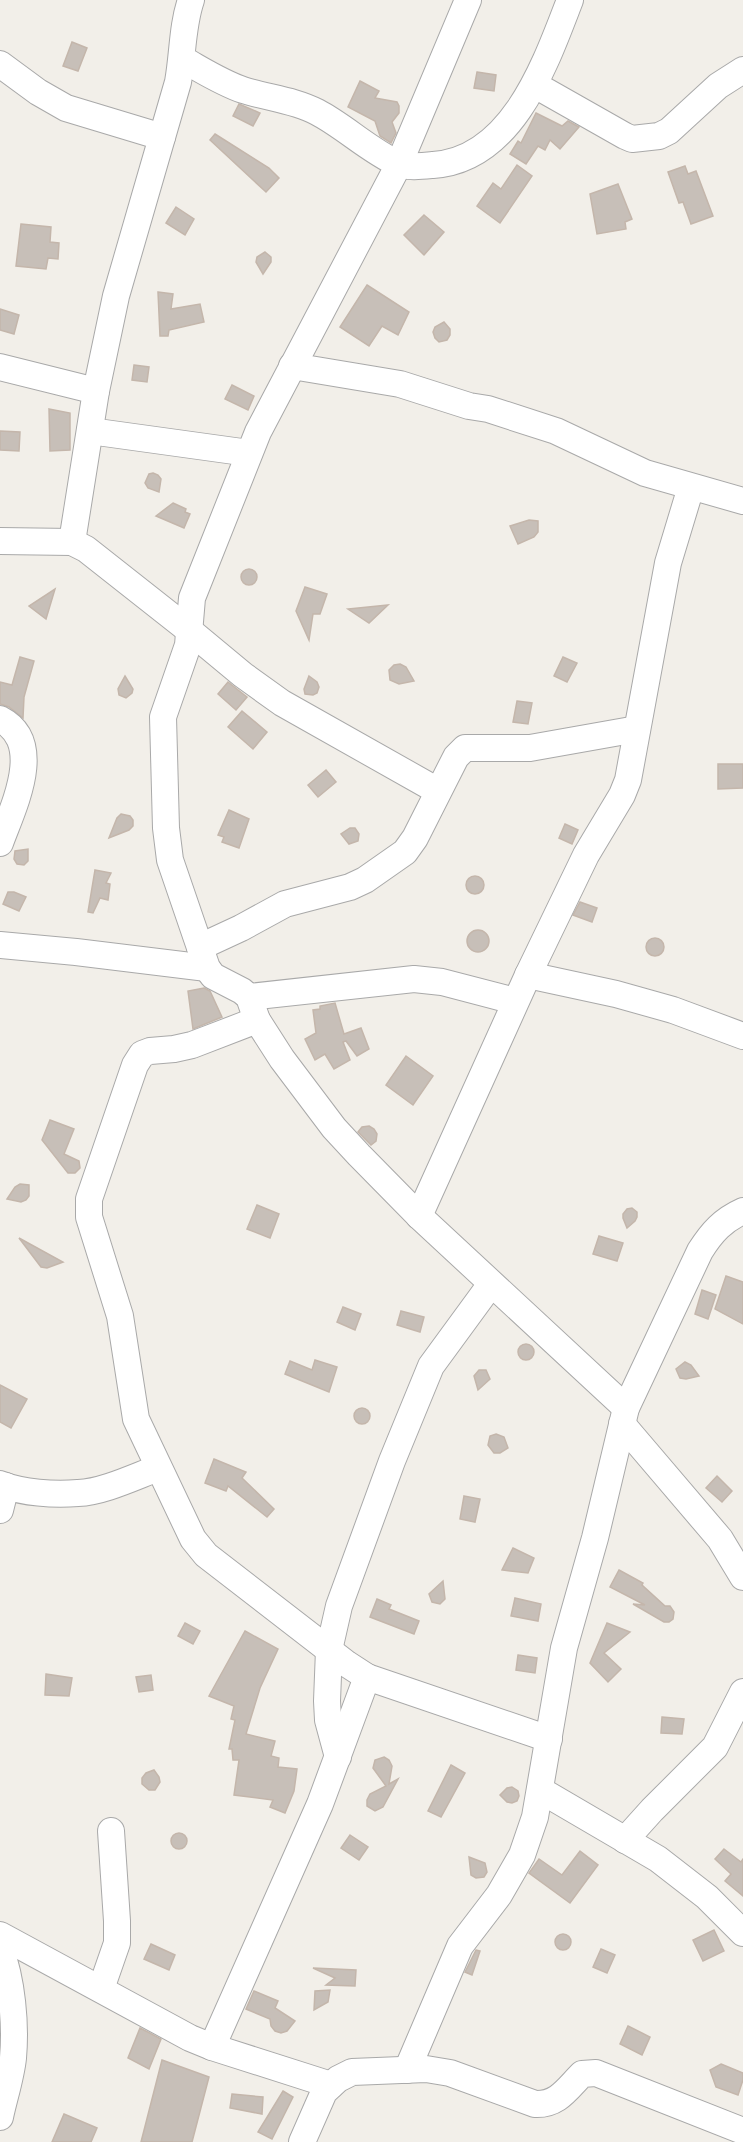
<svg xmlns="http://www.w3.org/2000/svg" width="743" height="2142" viewBox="0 0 743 2142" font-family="'Golos Text',sans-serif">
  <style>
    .building { fill: #c7bfb8; stroke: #c4b6ab; stroke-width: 1.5 }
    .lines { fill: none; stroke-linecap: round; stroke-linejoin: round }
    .minor-casing { stroke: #a9a9a9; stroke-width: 28 }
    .minor { stroke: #fff; stroke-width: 26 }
  </style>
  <rect width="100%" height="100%" fill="#f2efe9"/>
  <g class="building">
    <polygon points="72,42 87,48 78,71 63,66"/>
    <polygon points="477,72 496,75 494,91 474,88"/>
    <polygon points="360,81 379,91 375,98 397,102 399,106 399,113 392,122 396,133 391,143 380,136 375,121 348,107"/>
    <polygon points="239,104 260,113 253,126 233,116"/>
    <polygon points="536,113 562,126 568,121 579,127 560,149 550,140 545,150 538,146 526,164 510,154 518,141 521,143"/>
    <polygon points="215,134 269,168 279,178 266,192 210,140"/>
    <polygon points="517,165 532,176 500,223 477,206 493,183 501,189"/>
    <polygon points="685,166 688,174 696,171 713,216 691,224 683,202 679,203 668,172"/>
    <polygon points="618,184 632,219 625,222 626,229 597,234 590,194"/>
    <polygon points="176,207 194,219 185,235 166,223"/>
    <polygon points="424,215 444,232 424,255 404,235"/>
    <polygon points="21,224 51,227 50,242 59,243 58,259 48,258 46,269 16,266"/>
    <polygon points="265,252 271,257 271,262 263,274 256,262 257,257"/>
    <polygon points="367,285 409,312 398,335 382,326 369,346 340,327"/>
    <polygon points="158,292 173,294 171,309 200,304 204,322 169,330 168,336 160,336"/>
    <polygon points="0,309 19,315 14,334 0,330"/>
    <polygon points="444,322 450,329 450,335 447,340 439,342 435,338 433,332 435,327"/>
    <polygon points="134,365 149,367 147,382 132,380"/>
    <polygon points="232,385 254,396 248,410 225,399"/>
    <polygon points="49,409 70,413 70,450 50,451"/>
    <polygon points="0,431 20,432 19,451 0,450"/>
    <polygon points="153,473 158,475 161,479 159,492 148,488 145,483 149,474"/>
    <polygon points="173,503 186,509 185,512 190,514 184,528 156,516"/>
    <polygon points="529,520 538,521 538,532 534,537 518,544 510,526"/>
    <circle cx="249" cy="577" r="8"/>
    <polygon points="305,587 327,594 320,614 313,614 309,640 296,611"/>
    <polygon points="55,589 46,619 29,606"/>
    <polygon points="388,605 369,623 348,609"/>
    <polygon points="20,657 34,661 24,697 23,718 9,707 0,704 0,682 12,685"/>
    <polygon points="563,657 577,663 567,682 554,676"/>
    <polygon points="400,664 406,667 414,681 399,684 390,680 389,670 394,665"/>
    <polygon points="125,676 133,689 132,693 126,698 119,695 118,689"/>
    <polygon points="309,676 317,682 319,687 317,693 313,695 305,694 304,689"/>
    <polygon points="228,682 247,697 236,710 218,694"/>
    <polygon points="517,701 532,703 528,724 513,722"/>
    <polygon points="242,711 267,732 253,749 228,727"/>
    <polygon points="718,764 743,764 743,788 718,789"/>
    <polygon points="326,770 336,782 318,797 308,785"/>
    <polygon points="229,810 249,819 239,848 222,842 224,837 218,835"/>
    <polygon points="121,814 130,816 133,820 133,826 129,830 109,838 117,818"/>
    <polygon points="565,824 578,830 572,844 559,838"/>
    <polygon points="350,828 355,828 359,834 358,841 349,844 341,834"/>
    <polygon points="28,849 28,861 24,865 17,864 14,859 15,851"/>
    <polygon points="95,870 111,873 106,883 110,884 108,900 100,898 93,913 88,912"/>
    <circle cx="475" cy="885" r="9"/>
    <polygon points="8,892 14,892 26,897 19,911 3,904"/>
    <polygon points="580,902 597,908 592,922 573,915"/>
    <circle cx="478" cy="941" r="11"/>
    <circle cx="655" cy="947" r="9"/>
    <polygon points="204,988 210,991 222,1017 193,1029 188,991"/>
    <polygon points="335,1003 344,1034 361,1028 369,1049 357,1056 346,1041 343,1042 350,1060 334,1069 325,1054 315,1060 305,1039 316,1033 313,1010 320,1009 320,1006"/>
    <polygon points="406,1056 433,1076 413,1105 386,1085"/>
    <polygon points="50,1120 74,1129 64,1154 79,1161 80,1168 75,1173 68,1173 42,1140"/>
    <polygon points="369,1126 374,1129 377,1134 376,1141 371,1145 358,1132 362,1127"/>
    <polygon points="20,1184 29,1185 29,1196 26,1200 21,1202 7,1199 15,1187"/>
    <polygon points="257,1205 279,1214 270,1238 247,1229"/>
    <polygon points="632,1208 637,1212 637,1217 635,1221 627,1228 623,1218 623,1214 627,1209"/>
    <polygon points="599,1236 623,1243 617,1261 593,1254"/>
    <polygon points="19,1238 63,1262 47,1268 41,1267"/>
    <polygon points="726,1276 743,1282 743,1324 715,1309"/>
    <polygon points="702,1290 716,1295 708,1319 695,1314"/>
    <polygon points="343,1307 361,1314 355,1330 337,1322"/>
    <polygon points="401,1311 424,1317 420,1332 397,1325"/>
    <circle cx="526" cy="1352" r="8"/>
    <polygon points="315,1360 337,1367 329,1392 285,1374 290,1361 312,1370"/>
    <polygon points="685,1362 691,1365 699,1376 686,1379 680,1378 676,1369"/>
    <polygon points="479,1370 486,1370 490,1379 478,1390 474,1376"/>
    <polygon points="0,1385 27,1399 11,1428 0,1422"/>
    <circle cx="362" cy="1416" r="8"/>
    <polygon points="496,1434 504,1437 508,1448 500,1453 494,1453 488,1445 490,1436"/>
    <polygon points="214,1459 246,1472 242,1478 274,1509 267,1517 228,1486 226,1491 205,1483"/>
    <polygon points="717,1476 732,1491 722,1502 706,1488"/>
    <polygon points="464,1496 480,1499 475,1522 460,1519"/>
    <polygon points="513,1548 534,1558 528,1573 502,1570"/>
    <polygon points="619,1570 643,1583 642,1585 665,1606 670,1606 674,1612 673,1619 669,1622 664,1622 633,1604 645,1605 610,1587"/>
    <polygon points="443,1581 445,1599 440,1604 432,1602 429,1594"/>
    <polygon points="515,1598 541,1604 538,1621 511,1616"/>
    <polygon points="377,1599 391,1605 389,1609 419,1621 414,1634 370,1617"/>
    <polygon points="185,1623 200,1631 193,1644 178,1636"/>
    <polygon points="607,1623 630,1632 604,1653 621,1669 608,1682 590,1663"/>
    <polygon points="245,1631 278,1649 260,1688 246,1734 275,1741 271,1756 279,1758 278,1767 297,1769 294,1791 285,1813 270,1807 273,1800 234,1795 239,1760 233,1760 232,1749 229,1749 235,1720 231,1719 234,1706 209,1696"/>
    <polygon points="518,1655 537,1658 535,1673 516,1670"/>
    <polygon points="46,1674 72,1678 69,1696 45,1695"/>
    <polygon points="151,1675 153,1690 139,1692 136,1677"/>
    <polygon points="662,1717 684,1719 682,1734 661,1733"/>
    <polygon points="384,1757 389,1760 392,1766 389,1784 398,1779 383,1807 375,1811 367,1806 367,1800 370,1794 386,1786 373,1768 375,1760"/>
    <polygon points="451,1765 465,1773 441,1817 428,1811"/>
    <polygon points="154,1770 159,1777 160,1782 155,1790 149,1790 142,1784 142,1778 146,1773"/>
    <polygon points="512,1787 518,1791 519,1796 517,1801 512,1803 507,1802 500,1795 507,1788"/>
    <circle cx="179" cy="1841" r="8"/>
    <polygon points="350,1835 368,1847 359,1860 341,1848"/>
    <polygon points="724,1849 741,1862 743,1859 743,1896 725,1881 731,1874 715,1859"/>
    <polygon points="580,1851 598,1865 570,1903 529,1873 539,1859 562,1875"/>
    <polygon points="469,1857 485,1863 487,1872 484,1877 476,1878 471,1875"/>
    <polygon points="714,1930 724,1951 703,1961 693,1940"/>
    <circle cx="563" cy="1942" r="8"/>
    <polygon points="151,1944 175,1955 169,1970 144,1959"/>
    <polygon points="601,1949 615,1955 607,1973 593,1967"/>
    <polygon points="476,1950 480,1951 472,1975 465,1972"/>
    <polygon points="313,1968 356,1970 355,1986 326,1985 335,1978"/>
    <polygon points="330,1990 328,2002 314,2010 315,1991"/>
    <polygon points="254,1991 278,2001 275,2008 295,2021 287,2031 281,2033 275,2031 271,2026 270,2019 246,2009"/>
    <polygon points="628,2026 650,2037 642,2055 620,2044"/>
    <polygon points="140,2028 161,2039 149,2069 128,2058"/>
    <polygon points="162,2060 209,2077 192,2142 141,2142"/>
    <polygon points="721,2064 743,2073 743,2080 738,2095 716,2087 710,2070"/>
    <polygon points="283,2091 293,2097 272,2139 258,2132"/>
    <polygon points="232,2094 263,2097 262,2114 230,2108"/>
    <polygon points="64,2114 97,2128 91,2142 52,2142"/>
  </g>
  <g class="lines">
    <defs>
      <g id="minor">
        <polyline points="468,0 399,164 258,432 192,598 188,645 163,717 166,828 170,860 207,968 213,976 242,991 249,997 257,1020 282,1059 334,1128 359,1155 419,1216 626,1408"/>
        <path d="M182,59C202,70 222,83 243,90C268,98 294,100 317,112C344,126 370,151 397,163C407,168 423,166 433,165C513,160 546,62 570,0"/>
        <polyline points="0,64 38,92 66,108 162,137"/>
        <polyline points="535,85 625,136 632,139 659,136 669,131 718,86 743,70"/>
        <polyline points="292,366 400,384 469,406 488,409 556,431 645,473 743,501"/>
        <polyline points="0,367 96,391"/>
        <polyline points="90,431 249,453"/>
        <polyline points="0,541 72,542 86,549 190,631 243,675 282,703 438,791"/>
        <path d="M72,542L96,391L116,296L178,82C183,55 182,26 191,0"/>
        <path d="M0,719C46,743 13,807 0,843"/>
        <polyline points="0,945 76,952 207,968"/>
        <polyline points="200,947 241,928 285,904 350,887 365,880 405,852 415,838 456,757 465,748 530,748 637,729"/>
        <polyline points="528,975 616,994 673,1010 743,1036"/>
        <polyline points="249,997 414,979 442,982 515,1001"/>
        <polyline points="257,1020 192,1045 174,1049 150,1051 142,1054 135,1065 89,1199 89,1217 120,1316 136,1419 193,1539 206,1555 347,1664 367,1677 549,1739"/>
        <polyline points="419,1216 528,975 586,855 622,795 628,780 668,563 691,487"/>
        <polyline points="622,1424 720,1539 743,1577"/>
        <path d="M0,1484C23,1493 54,1495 78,1493C103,1492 134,1477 158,1468"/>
        <polyline points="0,1510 6,1486"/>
        <polyline points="338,1757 328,1720 327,1701 329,1650 339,1606 392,1461 431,1366 491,1284"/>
        <polyline points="540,1790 658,1859 707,1897 743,1933"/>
        <polyline points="625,1840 652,1810 715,1747 743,1692"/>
        <polyline points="0,1935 190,2038 212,2047 331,2085"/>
        <path d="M0,1948C12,1980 16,2024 13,2058C11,2077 4,2098 0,2117"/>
        <polyline points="101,1989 117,1943 117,1921 111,1831"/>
        <polyline points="212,2047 320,1804 367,1677"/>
        <path d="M407,2070L460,1946L499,1895L522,1855L535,1817L564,1648L595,1538L626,1408L700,1251C712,1232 723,1220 743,1211"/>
        <path d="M302,2142L324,2092L338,2079L352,2072L426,2069L450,2073L535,2104C558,2105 567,2089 582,2074L596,2073L743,2131"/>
      </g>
    </defs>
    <use href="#minor" class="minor-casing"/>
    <use href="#minor" class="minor"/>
  </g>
</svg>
